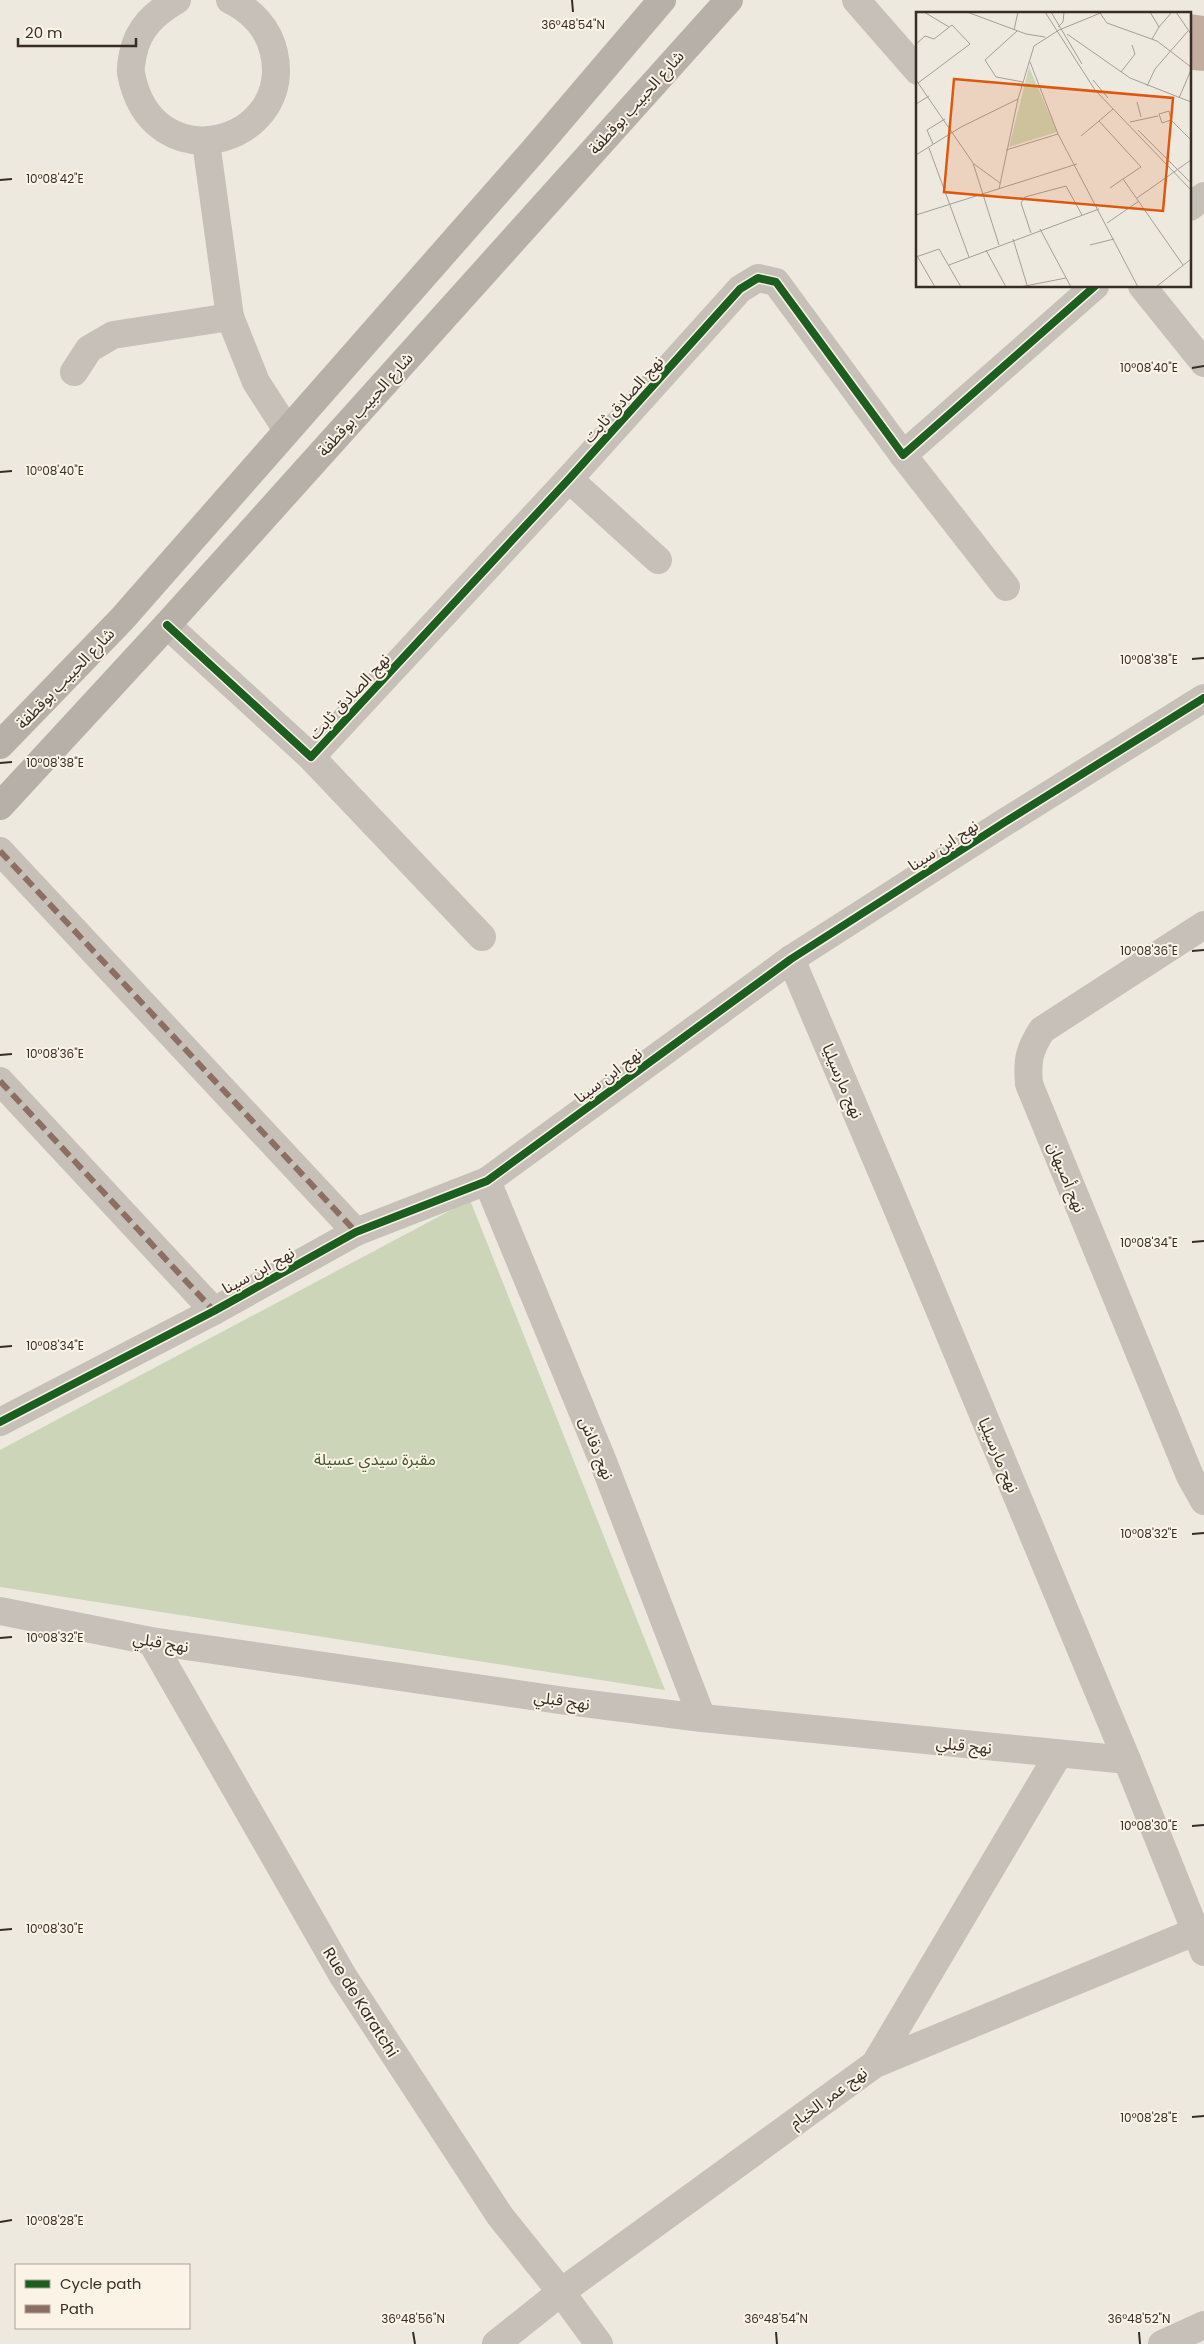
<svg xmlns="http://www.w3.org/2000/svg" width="1204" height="2344" viewBox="0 0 1204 2344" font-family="Poppins,'Noto Sans Arabic',sans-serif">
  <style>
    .green { fill: #ccd5b7 }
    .building { fill: #c3ad9f }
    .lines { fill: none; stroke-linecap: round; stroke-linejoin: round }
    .pedestrian { stroke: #c7c0b8; stroke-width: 28 }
    .minor { stroke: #c7c0b8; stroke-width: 28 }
    .secondary { stroke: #b7b0a9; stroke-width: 28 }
    .quiet { stroke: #8d6e63; stroke-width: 6; stroke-dasharray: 12 6; stroke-linecap: butt }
    .cycleway-casing { stroke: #fbf3e6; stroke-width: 11 }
    .cycleway { stroke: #1b5e20; stroke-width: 8 }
    .ticks { fill: none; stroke: #372d26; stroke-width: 2 }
    .labels { text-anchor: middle; stroke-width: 4; stroke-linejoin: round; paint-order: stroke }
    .street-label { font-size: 16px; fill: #372d26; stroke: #fbf3e6 }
    .park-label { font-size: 16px; fill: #425828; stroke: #fbf3e6 }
    .inset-road { fill: none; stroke: #a59e95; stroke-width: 1 }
    .view { fill: #df570d; fill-opacity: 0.15; stroke: #df570d; stroke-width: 2.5 }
    .inset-edge { fill: none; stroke: #372d26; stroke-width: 2.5 }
    .ticks-label { font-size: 12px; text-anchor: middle; fill: #372d26; stroke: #fbf3e6; stroke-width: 4; stroke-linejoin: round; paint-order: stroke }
  </style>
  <rect width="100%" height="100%" fill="#eee9df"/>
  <polygon class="green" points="470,1200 665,1690 0,1587 0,1450"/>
  <g class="building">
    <polygon points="1156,11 1172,12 1172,14 1156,14"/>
    <polygon points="1190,14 1204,16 1204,71 1192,70 1191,74"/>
  </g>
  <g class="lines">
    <g class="pedestrian">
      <polyline points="0,851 356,1232"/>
      <polyline points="0,1081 214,1311"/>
    </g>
    <g class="minor">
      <path d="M177,0C155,13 138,28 133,54C132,60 130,67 131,73C151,183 294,145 274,53C269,29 252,11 230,0"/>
      <polyline points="856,0 918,71"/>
      <polyline points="206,142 230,317 256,382 287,430"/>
      <polyline points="1190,207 1204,196"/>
      <polyline points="1142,286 1204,363"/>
      <polyline points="74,372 89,349 113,335 230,317"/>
      <polyline points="903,455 1006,587"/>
      <polyline points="569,479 658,560"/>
      <polyline points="167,625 311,757 569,479 740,289 758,278 776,282 903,455 1095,286"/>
      <polyline points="311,757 482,937"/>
      <path d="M1204,925L1042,1030C1029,1050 1027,1060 1029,1084L1190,1476L1204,1501"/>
      <polyline points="791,959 892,1196 1127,1760 1204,1952"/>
      <polyline points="487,1181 602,1459 702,1718"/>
      <polyline points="0,1422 214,1311 356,1232 487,1181 791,959 1005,822 1204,698"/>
      <polyline points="0,1611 151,1641 566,1701 702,1718 1127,1760"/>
      <polyline points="151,1641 343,1976 500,2216 561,2292 599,2344"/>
      <polyline points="875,2064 1058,1755"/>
      <polyline points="496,2344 561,2292 875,2064 1204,1928"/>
      <polyline points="1162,2344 1204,2325"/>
    </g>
    <g class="secondary">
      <polyline points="0,745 122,619 535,149 662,0"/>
      <polyline points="0,806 167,625 729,0"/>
    </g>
    <g class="quiet">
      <polyline points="0,851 356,1232"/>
      <polyline points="0,1081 214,1311"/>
    </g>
    <defs>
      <g id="cycleway">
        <polyline points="167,625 311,757 569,479 740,289 758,278 776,282 903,455 1095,286"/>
        <polyline points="0,1422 214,1311 356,1232 487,1181 791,959 1005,822 1204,698"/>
      </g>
    </defs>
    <use href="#cycleway" class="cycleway-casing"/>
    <use href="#cycleway" class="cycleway"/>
  </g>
  <path class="ticks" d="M572,0L573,12M0,180L12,179M1192,368L1204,366M0,472L12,471M1192,659L1204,658M0,763L12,762M1192,951L1204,950M0,1055L12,1054M1192,1242L1204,1241M0,1347L12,1346M1192,1534L1204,1533M0,1638L12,1637M1192,1826L1204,1825M0,1930L12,1929M1192,2117L1204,2116M0,2222L12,2220M413,2332L415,2344M776,2332L777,2344M1139,2332L1140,2344"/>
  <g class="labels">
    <g class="street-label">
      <text transform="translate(636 102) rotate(-48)" y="6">شارع الحبيب بوقطفة</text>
      <text transform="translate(623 399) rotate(-48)" y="6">نهج الصادق ثابت</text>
      <text transform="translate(365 404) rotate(-48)" y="6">شارع الحبيب بوقطفة</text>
      <text transform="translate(65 678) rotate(-46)" y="6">شارع الحبيب بوقطفة</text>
      <text transform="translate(349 696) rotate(-47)" y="6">نهج الصادق ثابت</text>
      <text transform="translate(943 845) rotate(-33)" y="6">نهج ابن سينا</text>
      <text transform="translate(608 1075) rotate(-37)" y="6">نهج ابن سينا</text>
      <text transform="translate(843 1081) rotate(67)" y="6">نهج مارسيليا</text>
      <text transform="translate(1067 1177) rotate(68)" y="6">نهج أصبهان</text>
      <text transform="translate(258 1270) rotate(-29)" y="6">نهج ابن سينا</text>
      <text transform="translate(597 1448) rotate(68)" y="6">نهج دقاش</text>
      <text transform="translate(999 1455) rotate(67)" y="6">نهج مارسيليا</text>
      <text transform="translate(161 1642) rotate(9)" y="6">نهج قبلي</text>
      <text transform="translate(562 1700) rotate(8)" y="6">نهج قبلي</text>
      <text transform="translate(964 1745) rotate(6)" y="6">نهج قبلي</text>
      <text transform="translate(361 2002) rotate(58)" y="6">Rue de Karatchi</text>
      <text transform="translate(828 2097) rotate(-36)" y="6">نهج عمر الخيام</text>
    </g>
    <g class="park-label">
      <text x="375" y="1465">مقبرة سيدي عسيلة</text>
    </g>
  </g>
  <g transform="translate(916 12)">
    <rect width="275" height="275" fill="#eee9df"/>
    <path d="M113,55L141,120L93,135Z" fill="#ccd5b7"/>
    <path class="inset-road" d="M8,0L33,15M51,0L110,22L129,25M129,0L179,78L275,178M135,0L166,52M234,0L243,15L236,27M260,0L275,22M184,1L191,11L241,29L275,55M142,15L147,10L148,0M243,15L256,0M98,18L102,0M101,19L69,48L80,65L107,70M151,22L214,66L275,90M0,32L9,24L18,27L36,13L54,32L2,71M114,50L142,122L222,275M205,60L219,42L216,33M0,68L57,151L83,233M177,68L192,86M231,74L239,57L272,19M263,86L275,58M221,90L225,105M0,92L13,84M197,97L183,109L225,155L207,167L267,253M255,108L246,111L243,102L253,99L255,108L275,128M214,110L242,104M222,118L275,171M165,124L183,109M17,132L11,118L29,107M13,136L53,245M90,138L142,122M0,143L45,115L102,87M58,152L84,171M194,176L207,167M83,177L102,87L118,34L143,18L187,0M221,186L275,148M0,203L161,152M191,211L223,189M124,217L155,275M115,221L105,191L109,185L150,174L166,203M97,227L111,273M174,233L198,227M70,238L90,275M0,242L19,275M0,245L23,237L45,275M33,253L183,197M104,275L150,266M240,275L275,247"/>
    <path class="view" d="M38,67L257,86L247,199L28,180Z"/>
    <rect width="275" height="275" class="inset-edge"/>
  </g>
  <g class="ticks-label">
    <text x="573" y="29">36°48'54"N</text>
    <text x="55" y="183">10°08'42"E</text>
    <text x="1149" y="372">10°08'40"E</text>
    <text x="55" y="475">10°08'40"E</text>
    <text x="1149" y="664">10°08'38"E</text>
    <text x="55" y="767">10°08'38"E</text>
    <text x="1149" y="955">10°08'36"E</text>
    <text x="55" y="1058">10°08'36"E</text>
    <text x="1149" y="1247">10°08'34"E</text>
    <text x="55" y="1350">10°08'34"E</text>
    <text x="1149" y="1538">10°08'32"E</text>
    <text x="55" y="1642">10°08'32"E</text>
    <text x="1149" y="1830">10°08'30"E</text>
    <text x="55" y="1933">10°08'30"E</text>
    <text x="1149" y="2122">10°08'28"E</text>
    <text x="55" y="2225">10°08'28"E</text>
    <text x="413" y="2323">36°48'56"N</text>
    <text x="776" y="2323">36°48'54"N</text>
    <text x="1139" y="2323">36°48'52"N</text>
  </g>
  <rect x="15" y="2264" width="175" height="65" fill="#fbf3e6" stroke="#ada499"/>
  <rect x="25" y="2280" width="25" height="8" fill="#1b5e20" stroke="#ada499"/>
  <text x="60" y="2289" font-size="15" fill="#372d26">Cycle path</text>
  <rect x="25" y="2305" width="25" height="8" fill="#8d6e63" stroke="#ada499"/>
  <text x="60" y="2314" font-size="15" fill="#372d26">Path</text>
  <path d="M18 38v8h118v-8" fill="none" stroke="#372d26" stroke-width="2.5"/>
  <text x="25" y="38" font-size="15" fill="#372d26" stroke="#fbf3e6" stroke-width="4" paint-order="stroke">20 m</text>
</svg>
